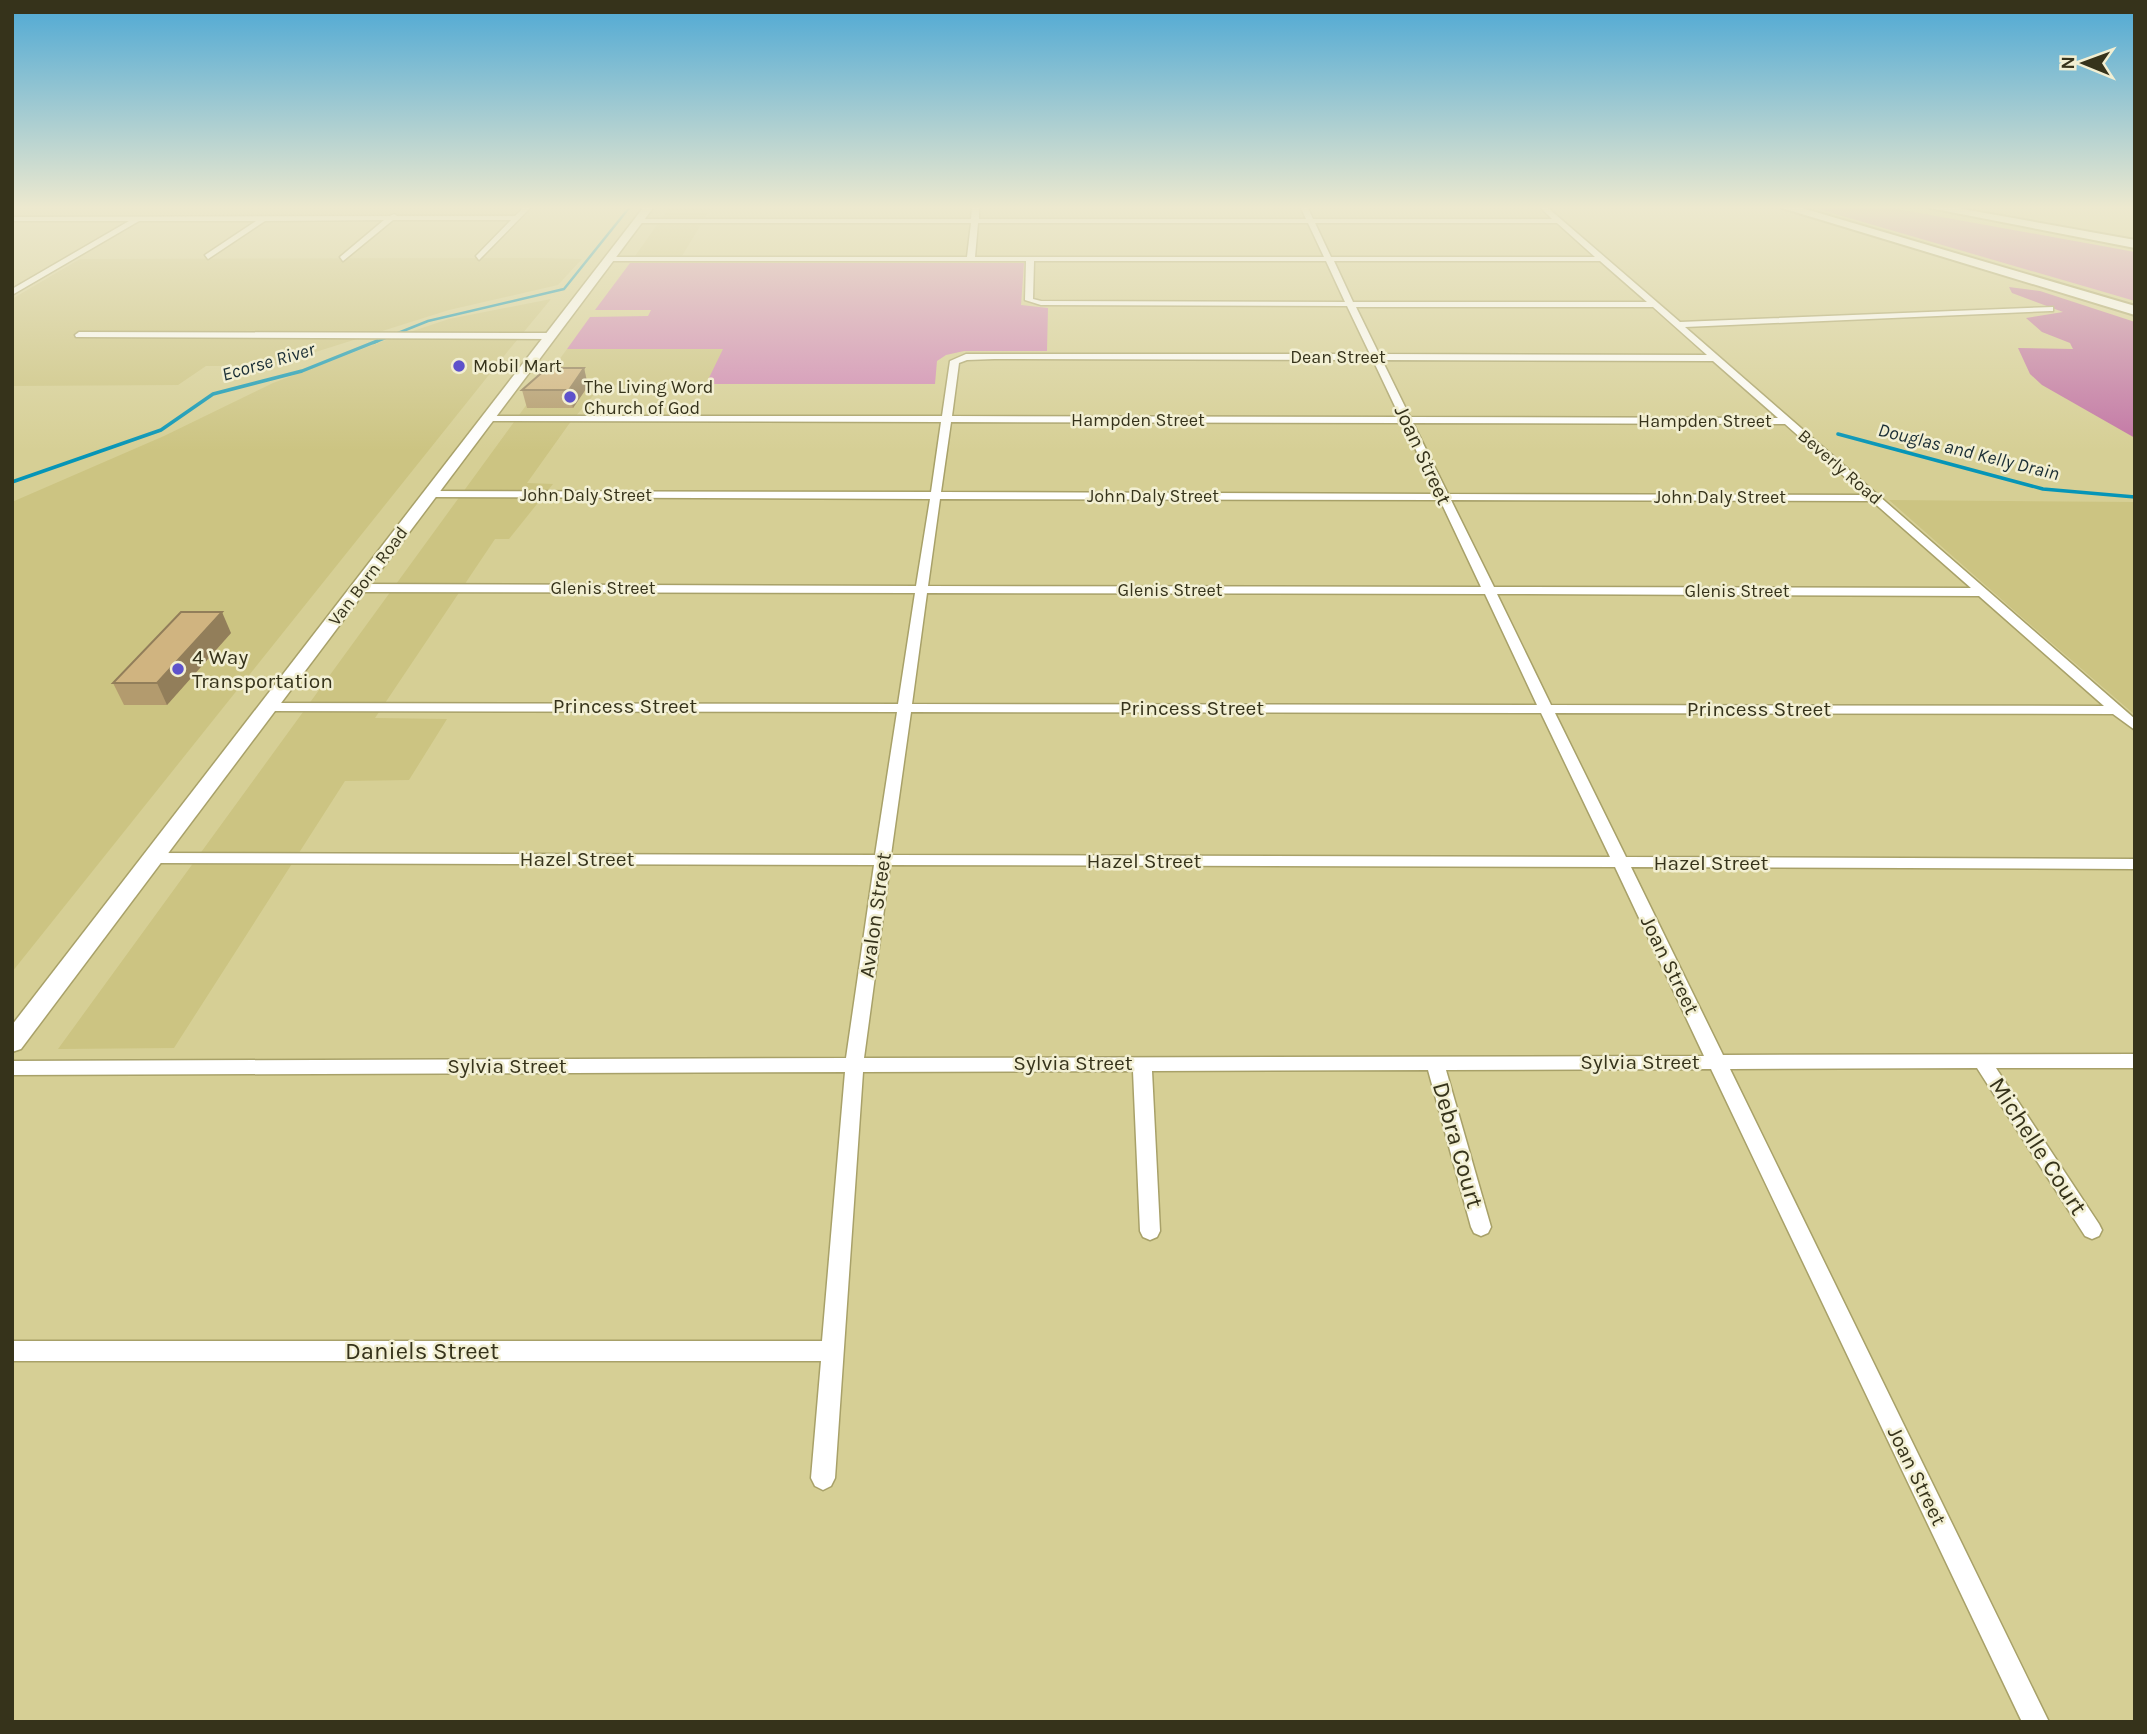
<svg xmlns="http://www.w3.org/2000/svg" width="2147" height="1734" viewBox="0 0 2147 1734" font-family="Karla,sans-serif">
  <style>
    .built { fill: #ccc482 }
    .green { fill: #d088b5 }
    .forest { fill: #c275a5 }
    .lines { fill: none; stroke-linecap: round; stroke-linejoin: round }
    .stream-far1 { stroke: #0695b7; stroke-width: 2.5 }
    .stream { stroke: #0695b7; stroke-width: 3.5 }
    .street-casing { stroke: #a8a169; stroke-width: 3 }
    .secondary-casing { stroke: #a8a169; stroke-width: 3 }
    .highway-casing { stroke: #a8a169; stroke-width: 4 }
    .street { fill: #fff; fill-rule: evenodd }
    .secondary { fill: #fff; fill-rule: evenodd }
    .highway { fill: #fff; fill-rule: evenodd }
    .wall { fill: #b39b6e }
    .shaded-wall { fill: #927e5a }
    .building { fill: #d0b480; stroke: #927e5a; stroke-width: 2 }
    .poi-dot { fill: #5e52cb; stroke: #f2efd2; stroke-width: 2.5 }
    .labels { text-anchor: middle; stroke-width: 5; stroke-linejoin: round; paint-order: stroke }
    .far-street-label { font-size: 18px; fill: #36331b; stroke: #f2efd2 }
    .far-poi-label { font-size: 18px; fill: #36331b; stroke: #f2efd2; text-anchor: start }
    .far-water-label { font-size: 19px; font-style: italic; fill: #1a2e35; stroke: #f2efd2 }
    .street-label { font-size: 21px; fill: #36331b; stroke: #f2efd2 }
    .poi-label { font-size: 21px; fill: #36331b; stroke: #f2efd2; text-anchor: start }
    .near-street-label { font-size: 24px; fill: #36331b; stroke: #f2efd2 }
  </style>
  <rect width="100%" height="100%" fill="#d6cf95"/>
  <g class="built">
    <polygon points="669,208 711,208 682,256 635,256"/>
    <polygon points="80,259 539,258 582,259 558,285 449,310 271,366 206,366 178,385 12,386 12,299"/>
    <polygon points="551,299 508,351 12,972 12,502 164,436 273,383 386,340 449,319"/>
    <polygon points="567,349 724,349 706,384 602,385 569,424 527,483 553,484 509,539 495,539 375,718 447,719 409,780 345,781 174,1048 58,1049"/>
    <polygon points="1889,500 2135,502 2135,715 2017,613"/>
  </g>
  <g class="green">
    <polygon points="1815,208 1892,208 2135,252 2135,301"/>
    <polygon points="630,263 1024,263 1021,305 1048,308 1047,351 964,351 946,355 937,361 935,384 706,384 723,349 567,349 590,317 648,316 651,310 595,310"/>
  </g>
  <polygon class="forest" points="2009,287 2040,291 2135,322 2135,438 2042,385 2030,374 2018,348 2073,349 2070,343 2042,332 2026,318 2063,312 2012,293"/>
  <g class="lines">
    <polyline class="stream-far1" points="373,343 428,321 564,289 629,208"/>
    <g class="stream">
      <polyline points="1838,434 2043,489 2135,497"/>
      <polyline points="12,482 161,430 213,394 302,371 377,341"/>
    </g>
    <defs>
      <g id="street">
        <polygon points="523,208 530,208 479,260 476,256 511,220 393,220 343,261 340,257 384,220 265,221 208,259 205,255 256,221 139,221 12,295 12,289 129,221 12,221 12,217 390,216 394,214 397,216 515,216"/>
        <path d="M972,208H979V219H1306L1301,208H1308L1313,219H1552L1541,208H1548L1680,322L2053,307V311H2050L1685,327L2135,719V730L2113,714L1555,713L1626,857L2135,859V869L1631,867L1723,1055L2135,1054V1068H1996L2099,1224L2102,1230L2099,1236L2092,1239L2085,1236L1977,1068L1730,1069L2049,1722H2022L1711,1069L1446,1070L1491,1227L1488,1233L1481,1236L1474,1233L1471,1227L1428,1070L1152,1071L1160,1231L1157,1237L1150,1240L1143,1237L1140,1231L1133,1071L863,1072L835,1478L831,1486L823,1490L815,1486L811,1478L821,1361H12V1341H822L845,1072L12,1075V1061L846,1058L874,865L153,863L145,858L153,853L875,855L897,712L268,711L261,707L268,703L898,704L915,593L359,592L353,588L359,584L916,586L930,499L430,497L425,494L430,491L931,492L941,422L488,421L485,420V416H942L950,361L966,354H1370L1347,306L1041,305L1025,300L1026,261H609L605,259L609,257H967L971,223H638L634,221L638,219H971ZM978,223H1308L1324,257H975ZM1315,223H1557L1595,257H1331ZM1034,261H1326L1345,302L1041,301L1033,299ZM1334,261H1600L1647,302H1353ZM1356,307H1653L1707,355L1379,354ZM994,359L1373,360L1400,417L952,416L959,363L967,360ZM1382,360L1713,361L1778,418L1410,417ZM951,422L1403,423L1437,494L941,492ZM1413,423L1785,424L1865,495L1448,494ZM940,499L1440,500L1481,587L928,586ZM1451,500L1872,501L1971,588L1494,587ZM927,593L1485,594L1537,705L912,704ZM1497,594L1979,596L2104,706L1551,705ZM911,712L1541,713L1610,857L891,855ZM890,865L1615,867L1704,1056L864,1058Z"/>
        <polygon points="79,332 550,333 554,336 550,339 76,337 75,335"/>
      </g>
      <polygon id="secondary" points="643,208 653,208 21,1049 12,1052 12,1025"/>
      <g id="highway">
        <polygon points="1782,208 1802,208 2135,306 2135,315"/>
        <polygon points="1930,208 1957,208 2135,240 2135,248"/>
      </g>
    </defs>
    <use href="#street" class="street-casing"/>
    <use href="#secondary" class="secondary-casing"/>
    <use href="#highway" class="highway-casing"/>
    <use href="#street" class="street"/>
    <use href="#secondary" class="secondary"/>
    <use href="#highway" class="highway"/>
  </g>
  <g class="wall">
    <polygon points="584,368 588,386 573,408 527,408 522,390"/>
    <polygon points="231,633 167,705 124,705 113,683"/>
  </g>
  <g class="shaded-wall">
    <polygon points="584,368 588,386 573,408 569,390"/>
    <polygon points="222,612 231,633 167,705 157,683"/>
  </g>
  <g class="building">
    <polygon points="547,368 584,368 569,390 522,390"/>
    <polygon points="181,612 222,612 157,683 113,683"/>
  </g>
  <linearGradient id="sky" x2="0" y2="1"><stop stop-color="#4da8d4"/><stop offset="0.46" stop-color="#ede9cf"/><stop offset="1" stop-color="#ede9cf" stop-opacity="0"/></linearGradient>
  <rect width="2147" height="451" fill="url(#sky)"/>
  <g class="poi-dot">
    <circle cx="459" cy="366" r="7"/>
    <circle cx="570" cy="397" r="7"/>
    <circle cx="178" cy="669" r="7"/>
  </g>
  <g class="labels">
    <g class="far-street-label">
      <text x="1338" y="363">Dean Street</text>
      <text x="1138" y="426">Hampden Street</text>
      <text x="1705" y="427">Hampden Street</text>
      <text transform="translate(1840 467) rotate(41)" y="6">Beverly Road</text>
      <text x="586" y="501">John Daly Street</text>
      <text x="1153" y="502">John Daly Street</text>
      <text x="1720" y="503">John Daly Street</text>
      <text transform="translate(368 576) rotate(-53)" y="6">Van Born Road</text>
      <text x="603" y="594">Glenis Street</text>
      <text x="1170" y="596">Glenis Street</text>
      <text x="1737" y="597">Glenis Street</text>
    </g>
    <g class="far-poi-label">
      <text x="473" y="372">Mobil Mart</text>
      <text x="584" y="393">The Living Word<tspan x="584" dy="21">Church of God</tspan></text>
    </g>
    <g class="far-water-label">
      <text transform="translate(268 361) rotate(-16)" y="7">Ecorse River</text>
      <text transform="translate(1969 451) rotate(14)" y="7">Douglas and Kelly Drain</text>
    </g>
    <g class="street-label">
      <text transform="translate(1423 455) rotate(65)" y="7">Joan Street</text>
      <text x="625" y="713">Princess Street</text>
      <text x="1192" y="715">Princess Street</text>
      <text x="1759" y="716">Princess Street</text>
      <text x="577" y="866">Hazel Street</text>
      <text x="1144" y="868">Hazel Street</text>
      <text x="1711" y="870">Hazel Street</text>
      <text transform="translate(875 915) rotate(-82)" y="7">Avalon Street</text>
      <text transform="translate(1670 965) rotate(64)" y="7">Joan Street</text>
      <text x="1640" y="1069">Sylvia Street</text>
      <text x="1073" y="1070">Sylvia Street</text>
      <text x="507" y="1073">Sylvia Street</text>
      <text transform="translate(1917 1476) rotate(64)" y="7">Joan Street</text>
    </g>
    <g class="poi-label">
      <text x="192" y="664">4 Way<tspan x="192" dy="24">Transportation</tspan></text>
    </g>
    <g class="near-street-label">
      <text transform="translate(1458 1145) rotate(74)" y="8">Debra Court</text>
      <text transform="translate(2038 1146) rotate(57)" y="8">Michelle Court</text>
      <text x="422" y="1359">Daniels Street</text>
    </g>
  </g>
  <rect width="2147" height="1734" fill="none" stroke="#36331b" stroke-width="28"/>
  <g transform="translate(2084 63) rotate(271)" stroke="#f2efd2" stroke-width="5" paint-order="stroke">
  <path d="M0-5L12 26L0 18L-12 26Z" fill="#36331b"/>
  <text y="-10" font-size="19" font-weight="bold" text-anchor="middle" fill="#36331b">N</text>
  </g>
</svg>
